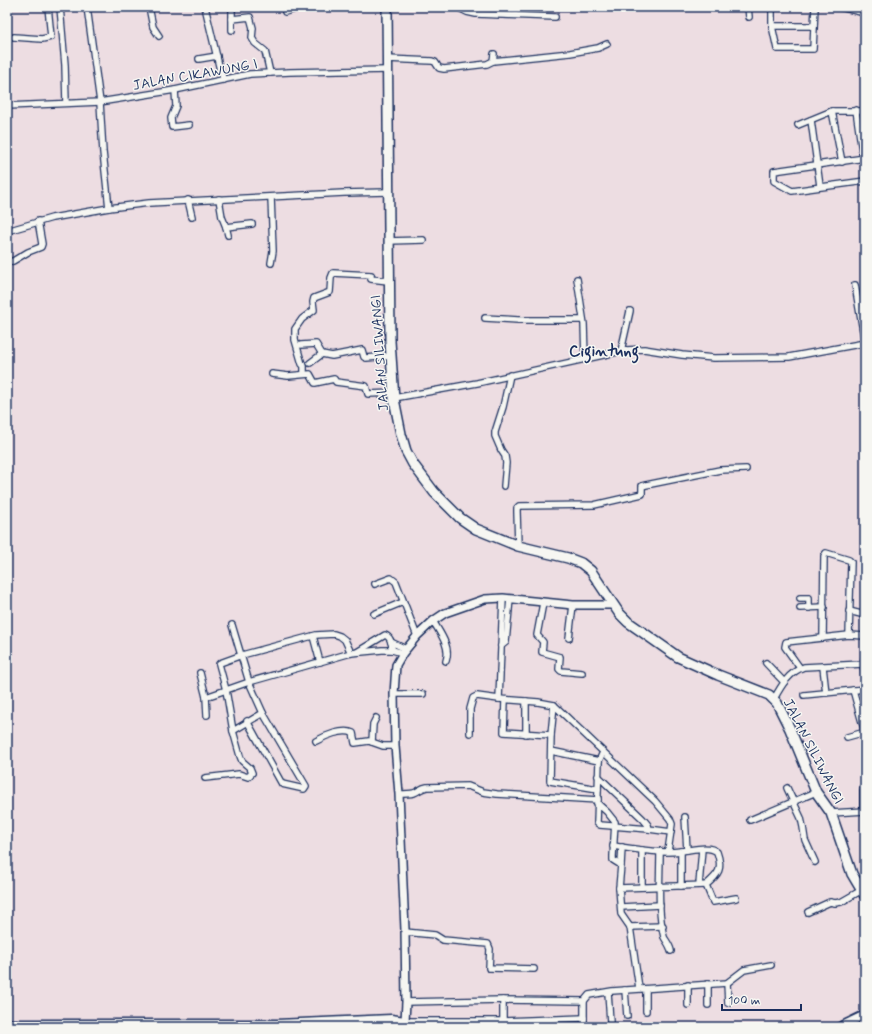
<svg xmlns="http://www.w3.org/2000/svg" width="872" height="1034" viewBox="0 0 872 1034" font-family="Mynerve,sans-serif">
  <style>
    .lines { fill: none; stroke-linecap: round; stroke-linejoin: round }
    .minor-casing { stroke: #1b2f5e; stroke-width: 8 }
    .tertiary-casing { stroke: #1b2f5e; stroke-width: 10 }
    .secondary-casing { stroke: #1b2f5e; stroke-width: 11 }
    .primary-casing { stroke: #1b2f5e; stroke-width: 12 }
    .minor { stroke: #f6f6f2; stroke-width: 5.5 }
    .tertiary { stroke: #f6f6f2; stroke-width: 7 }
    .secondary { stroke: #f6f6f2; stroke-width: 8 }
    .primary { stroke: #f6f6f2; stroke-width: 9 }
    .labels { text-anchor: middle; stroke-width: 3; stroke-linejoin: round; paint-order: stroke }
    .street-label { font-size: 14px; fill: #1b2f5e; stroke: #f6f6f2 }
    .quarter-label { font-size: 16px; font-weight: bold; fill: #1b2f5e; stroke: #f6f6f2 }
  </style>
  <rect width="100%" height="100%" fill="#eddde2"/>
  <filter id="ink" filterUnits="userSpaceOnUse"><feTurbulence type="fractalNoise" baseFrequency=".025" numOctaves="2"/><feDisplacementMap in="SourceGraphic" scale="8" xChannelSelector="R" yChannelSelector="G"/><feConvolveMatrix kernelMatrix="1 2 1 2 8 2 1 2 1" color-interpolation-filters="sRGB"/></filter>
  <g filter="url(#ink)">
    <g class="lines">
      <defs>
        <g id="minor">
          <polyline points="60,7 65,65 66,103"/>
          <polyline points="87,7 100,102 103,152 109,208"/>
          <polyline points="149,7 153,27 159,36"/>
          <polyline points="205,7 220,70 224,80"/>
          <polyline points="232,7 232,30"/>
          <polyline points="457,7 467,12 476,14 555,17"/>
          <polyline points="748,7 749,17"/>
          <polyline points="772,7 772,26 777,49 813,49 815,7"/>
          <polyline points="840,7 865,13"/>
          <polyline points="285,12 295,9 314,7"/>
          <polyline points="232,19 250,17 253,28 252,38 255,43 265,51 270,73"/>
          <polyline points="772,26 814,26"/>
          <polyline points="14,37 42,39 51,37 48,7"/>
          <polyline points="199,59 217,56"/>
          <polyline points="387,59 432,61 435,62 439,68 444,69 487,64 493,61 494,54"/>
          <polyline points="493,61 570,53 598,48 607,44"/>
          <polyline points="175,90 176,106 171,118 172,127 189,125"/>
          <polyline points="7,106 100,102 175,90 250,74 290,72 387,70"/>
          <polyline points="856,110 863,159"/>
          <polyline points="832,111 842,162"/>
          <polyline points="811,120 820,186"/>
          <polyline points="798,125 832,111 865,111"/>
          <polyline points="865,158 774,171 774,181 792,191 865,181"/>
          <polyline points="271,197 273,251 271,263"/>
          <polyline points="219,199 222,217 226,227"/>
          <polyline points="188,200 192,217"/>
          <polyline points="7,231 52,218 109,208 149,203 344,193 388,192"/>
          <polyline points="228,235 226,227 252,224"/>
          <polyline points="388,241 423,240"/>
          <polyline points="7,262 13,261 28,252 41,247 42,244 38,221"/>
          <polyline points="577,279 584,324 585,358"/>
          <polyline points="855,285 865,343"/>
          <polyline points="485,318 518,320 583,320"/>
          <polyline points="301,345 316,344 322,354"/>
          <polyline points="621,351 630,311"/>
          <polyline points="310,363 322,354 332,356 362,350 364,357 366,358 391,356"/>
          <polyline points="272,374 288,376 310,374 315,383 334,379 336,382 366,386 368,394 393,393"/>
          <polyline points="304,374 304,366 302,364 295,340 295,329 302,319 314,310 313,302 314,298 330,292 331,278 333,273 371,275 371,279 388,281"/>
          <polyline points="394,398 477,383 626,350 644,349 682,355 714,358 789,357 865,343"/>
          <polyline points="504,486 506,463 505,456 501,450 495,436 495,432 503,407 510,375"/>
          <polyline points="518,546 517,512 517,508 519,506 594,505 642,494 642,486 646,485 720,470 746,469"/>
          <polyline points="375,584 391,578 396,582 417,636"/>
          <polyline points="503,598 499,699 538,702 554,705 655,801 670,819 672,824 668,851"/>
          <polyline points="800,598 809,598 809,608"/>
          <polyline points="543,603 537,635 543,642 542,652 560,657 559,669 561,671 582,673"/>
          <polyline points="800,608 824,607"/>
          <polyline points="849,611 865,615"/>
          <polyline points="374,614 403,602"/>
          <path d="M433,621C440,633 451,647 446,661"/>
          <polyline points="232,625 249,682 263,713 306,786 304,789 282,784 247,721"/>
          <polyline points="313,636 320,662"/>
          <polyline points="569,638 573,605"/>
          <polyline points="823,638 824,556 826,553 849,560 851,562 849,635"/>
          <polyline points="391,642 406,649"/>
          <polyline points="501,646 506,642 510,599"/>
          <path d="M357,652L385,635C391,637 392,644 392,650"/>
          <polyline points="766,663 784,682"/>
          <polyline points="863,664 865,677"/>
          <polyline points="823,667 826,693"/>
          <polyline points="800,668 785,647 786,642 849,635 865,636"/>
          <polyline points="200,673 206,697 207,715"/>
          <polyline points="853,690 865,733"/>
          <polyline points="394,694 423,694"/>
          <polyline points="804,695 865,689"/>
          <polyline points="206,697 249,682 351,653 382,650 392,650 403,653"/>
          <path d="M774,699C781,686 789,672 804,667L863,664L865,657"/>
          <polyline points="505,700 504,732 551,735"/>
          <polyline points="554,705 551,735 550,781 598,789"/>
          <polyline points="233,731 263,713"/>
          <polyline points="470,733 470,709 473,698 477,696 499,699"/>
          <polyline points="526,734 526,701"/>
          <polyline points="847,737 865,732"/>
          <path d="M316,741C325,736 343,728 353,733L355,743L369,741L383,746H395"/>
          <polyline points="372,742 373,724 376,718"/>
          <polyline points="551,751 599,761"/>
          <polyline points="603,752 599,761 597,823 600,825 649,829"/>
          <polyline points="598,776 643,819 648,825 649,829 671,832"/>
          <polyline points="205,778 239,774 248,777 252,773 250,768 242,761 240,756 233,731 226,690 219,664 220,663 242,655 316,635 334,634 340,636 345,640 351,653"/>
          <polyline points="865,783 863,790 863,810 865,810"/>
          <polyline points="787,788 801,818 803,827 805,840 815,862"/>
          <path d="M399,794C404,794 409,794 414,793C419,791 421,788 427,787L468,786L483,792L497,794L598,800"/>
          <polyline points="597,803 607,812 615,822 613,856 613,860 621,865 619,888 621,914 630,927 639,988"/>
          <polyline points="831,813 865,811"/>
          <polyline points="685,817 687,850"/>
          <polyline points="750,820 816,792"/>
          <path d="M613,846C635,849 659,854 681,851C692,850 709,845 717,852C723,869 719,874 706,885L619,888"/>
          <path d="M660,851C660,879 657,909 664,937C666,941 670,945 671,951"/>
          <polyline points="621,865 622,847"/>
          <polyline points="699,885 702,849"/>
          <polyline points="706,885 713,902 736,898"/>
          <polyline points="681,886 681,851"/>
          <polyline points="642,887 642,850"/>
          <polyline points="621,907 660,905"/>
          <polyline points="808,912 830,902 835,903 841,902 862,890"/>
          <polyline points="630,927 663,926"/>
          <polyline points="405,932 435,935 443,940 488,944 490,949 489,968 534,969"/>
          <polyline points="727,983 728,1003"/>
          <polyline points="625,990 627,1016"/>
          <polyline points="608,992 610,1022"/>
          <polyline points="503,1000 503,1027"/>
          <polyline points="584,1001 584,1027"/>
          <polyline points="406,1002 503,1000 584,1001 589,995 612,991 727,983 744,970 771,965"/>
          <polyline points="688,1005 688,985"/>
          <polyline points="708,1005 708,984"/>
          <polyline points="646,1011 646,989"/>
          <polyline points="405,1021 503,1021 584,1018"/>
        </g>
        <polyline id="tertiary" points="405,1021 406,1002 405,930 399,794 395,746 394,694 396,665 403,653 417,636 433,621 445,613 485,599 503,598 573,605 613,605"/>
        <g id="secondary">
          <polyline points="7,1024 277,1024 391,1019 405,1021 405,1027"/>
          <polyline points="840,1027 865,1015"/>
        </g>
        <polyline id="primary" points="387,7 390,341 394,399 401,434 406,451 413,464 434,492 460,518 476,529 518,546 568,558 581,563 591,571 619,613 628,622 641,631 678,657 718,675 769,695 777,703 790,729 816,792 831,813 852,874 865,896"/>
      </defs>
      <use href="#minor" class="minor-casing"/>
      <use href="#tertiary" class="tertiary-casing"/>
      <use href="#secondary" class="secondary-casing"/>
      <use href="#primary" class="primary-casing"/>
      <use href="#minor" class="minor"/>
      <use href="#tertiary" class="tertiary"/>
      <use href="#secondary" class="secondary"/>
      <use href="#primary" class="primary"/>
    </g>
  </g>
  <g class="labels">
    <g class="street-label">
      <text transform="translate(195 74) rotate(-10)" y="5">JALAN CIKAWUNG I</text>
      <text transform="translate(379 353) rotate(-94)" y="5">JALAN SILIWANGI</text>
      <text transform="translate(814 751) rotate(63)" y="5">JALAN SILIWANGI</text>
    </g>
    <g class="quarter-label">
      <text x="604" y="356">Cigintung</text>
    </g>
  </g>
  <rect width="872" height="1034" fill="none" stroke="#f6f6f2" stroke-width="24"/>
  <rect x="12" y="12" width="848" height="1010" fill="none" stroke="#1b2f5e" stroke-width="1.5" filter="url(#ink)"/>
  <path d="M722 1004v6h79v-6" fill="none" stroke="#1b2f5e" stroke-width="2"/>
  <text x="728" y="1004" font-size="12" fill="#1b2f5e" stroke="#f6f6f2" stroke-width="3" paint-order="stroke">100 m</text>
</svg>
